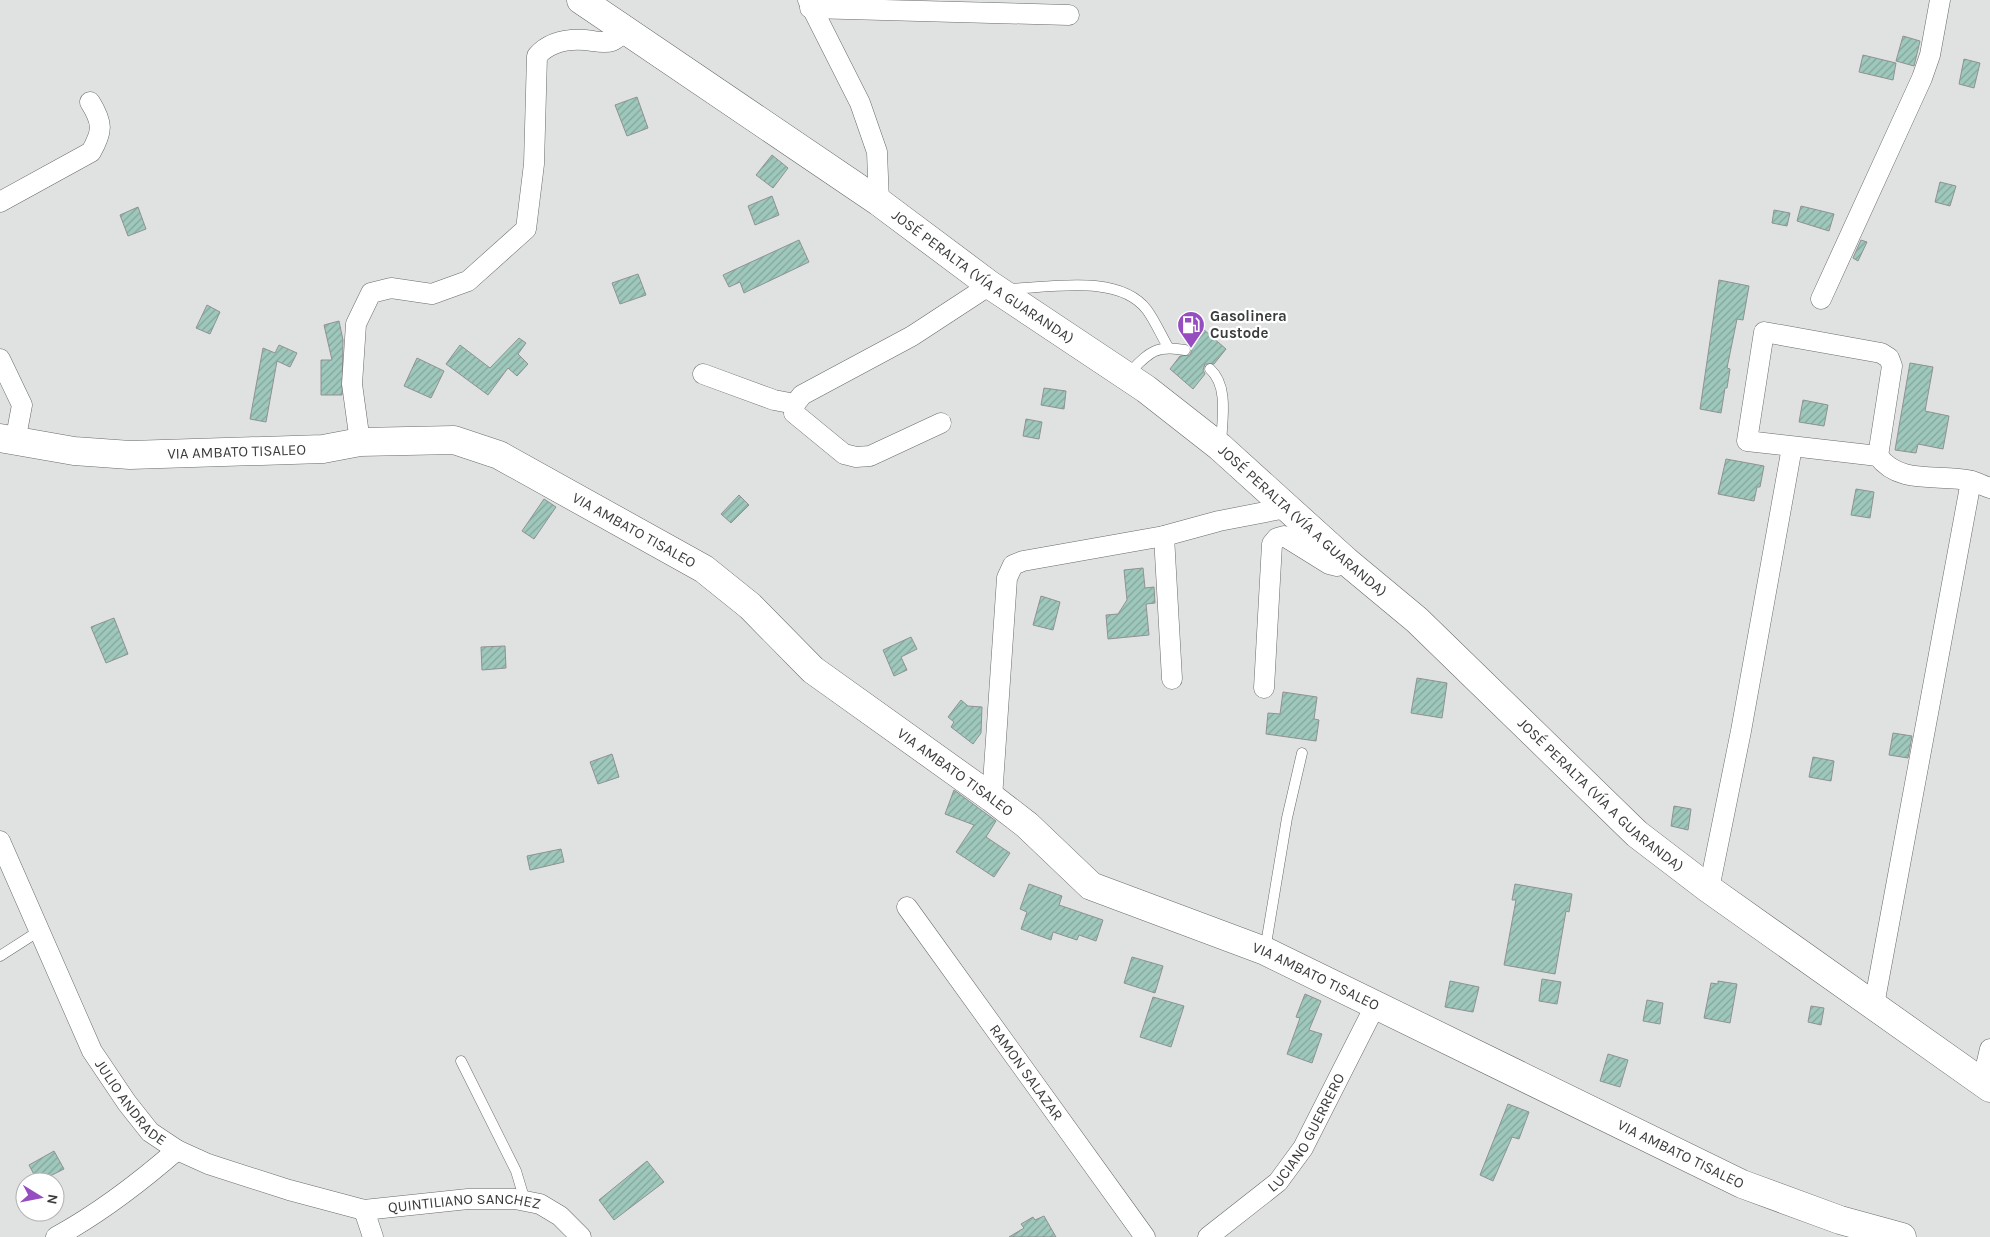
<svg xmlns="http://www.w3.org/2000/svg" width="1990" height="1237" viewBox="0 0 1990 1237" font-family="Karla,sans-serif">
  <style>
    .building { fill: url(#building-hatch); stroke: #8f9291 }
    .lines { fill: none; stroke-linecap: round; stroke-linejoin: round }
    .lane-casing { stroke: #686b6a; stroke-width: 11 }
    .street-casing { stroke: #686b6a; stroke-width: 21 }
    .secondary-casing { stroke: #686b6a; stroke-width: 29 }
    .highway-casing { stroke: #686b6a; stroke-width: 29 }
    .lane { stroke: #fff; stroke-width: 10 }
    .street { stroke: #fff; stroke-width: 20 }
    .secondary { stroke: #fff; stroke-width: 28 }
    .highway { stroke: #fff; stroke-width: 28 }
    .labels { text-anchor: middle; stroke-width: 4.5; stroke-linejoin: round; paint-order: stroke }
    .street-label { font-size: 15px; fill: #3b3d3c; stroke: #fff }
    .poi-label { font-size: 15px; font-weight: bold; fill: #3b3d3c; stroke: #fff; text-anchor: start }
  </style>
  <defs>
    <pattern id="building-hatch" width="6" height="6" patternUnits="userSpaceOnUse" patternTransform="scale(1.25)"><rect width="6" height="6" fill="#9fc8bd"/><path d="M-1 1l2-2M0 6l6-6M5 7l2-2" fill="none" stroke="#83a49b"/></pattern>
  </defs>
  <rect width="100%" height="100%" fill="#dfe2e1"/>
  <g class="building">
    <polygon points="1903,36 1920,41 1914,66 1896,61"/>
    <polygon points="1863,55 1896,63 1893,80 1859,72"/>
    <polygon points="1964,59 1980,63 1974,88 1959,84"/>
    <polygon points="637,97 648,128 627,136 615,105"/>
    <polygon points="772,155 788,168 773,188 756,175"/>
    <polygon points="1940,182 1956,186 1950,206 1935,202"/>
    <polygon points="772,196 779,215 755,225 748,206"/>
    <polygon points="1801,206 1834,214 1829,231 1797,221"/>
    <polygon points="138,207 146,229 128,236 120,215"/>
    <polygon points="1774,210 1790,213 1787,226 1772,223"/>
    <polygon points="799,240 809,262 744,293 740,282 729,287 723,275"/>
    <polygon points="1861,240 1867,242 1858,261 1853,258"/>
    <polygon points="638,274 646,295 620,304 612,283"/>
    <polygon points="1719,280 1749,286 1743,320 1737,319 1727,368 1730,369 1727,388 1725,388 1721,413 1700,409"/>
    <polygon points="207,305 220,312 210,334 196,328"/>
    <polygon points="339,321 343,340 342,395 321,395 321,360 332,360 324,325"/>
    <polygon points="1203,329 1226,349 1214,364 1205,364 1203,370 1205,374 1193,389 1170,369 1180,356 1190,355 1192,350 1190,345"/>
    <polygon points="519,338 526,343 518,354 528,364 517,376 508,368 488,395 446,364 460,345 490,368"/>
    <polygon points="279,345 297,353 290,367 277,361 266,422 250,419 263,348 275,353"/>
    <polygon points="417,358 444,371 431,398 404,386"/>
    <polygon points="1910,363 1933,367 1925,411 1949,416 1943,449 1918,444 1916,453 1895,450"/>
    <polygon points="1044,388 1066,391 1064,409 1041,405"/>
    <polygon points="1803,400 1828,405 1824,426 1799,422"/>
    <polygon points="1026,419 1042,422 1039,439 1023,436"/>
    <polygon points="1726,459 1764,466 1760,487 1757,487 1754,501 1718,494"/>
    <polygon points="1856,489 1874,492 1870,518 1851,515"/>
    <polygon points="739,495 749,505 731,523 721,514"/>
    <polygon points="544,499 556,507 534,539 522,531"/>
    <polygon points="1143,568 1145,588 1154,587 1155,603 1146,604 1149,635 1108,639 1106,615 1118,614 1127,600 1124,570"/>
    <polygon points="1041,596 1060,602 1053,630 1033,625"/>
    <polygon points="114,618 128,654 106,663 91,627"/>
    <polygon points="911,637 917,649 901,657 907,670 894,676 883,650"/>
    <polygon points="505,646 506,668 482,670 481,647"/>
    <polygon points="1417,678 1447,683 1442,718 1411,713"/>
    <polygon points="1283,692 1317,697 1314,719 1319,720 1316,741 1266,734 1268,713 1280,714"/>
    <polygon points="961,700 968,706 982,707 981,733 973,744 951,727 954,722 948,717"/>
    <polygon points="1893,733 1912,736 1908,758 1889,755"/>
    <polygon points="612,754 619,777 598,784 590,762"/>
    <polygon points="1813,757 1834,761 1831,781 1809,777"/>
    <polygon points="954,790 996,821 986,837 1010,853 994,877 956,852 974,825 945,814"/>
    <polygon points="1674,806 1691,809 1688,830 1671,826"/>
    <polygon points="561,849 564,862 530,870 527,856"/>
    <polygon points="1029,884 1062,896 1059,905 1103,920 1096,941 1079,935 1077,940 1053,932 1051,940 1021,929 1027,912 1020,909"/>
    <polygon points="1515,884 1572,894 1569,912 1566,911 1555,974 1504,965 1516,900 1512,900"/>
    <polygon points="1132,957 1163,966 1155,993 1124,983"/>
    <polygon points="1542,979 1561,982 1557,1004 1539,1001"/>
    <polygon points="1450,981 1479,987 1473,1012 1445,1007"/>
    <polygon points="1718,981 1737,984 1730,1023 1704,1018 1711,983 1718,984"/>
    <polygon points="1305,994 1321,1001 1309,1030 1322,1034 1312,1063 1287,1054 1300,1018 1296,1017"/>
    <polygon points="1153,997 1184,1006 1171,1047 1140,1037"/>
    <polygon points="1647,1000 1663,1003 1660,1024 1643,1021"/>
    <polygon points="1811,1006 1824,1008 1821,1025 1808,1022"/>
    <polygon points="1608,1054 1628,1060 1620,1087 1600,1081"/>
    <polygon points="1508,1104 1529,1112 1519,1139 1512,1137 1493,1181 1480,1175"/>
    <polygon points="54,1151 64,1169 38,1182 29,1165"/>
    <polygon points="647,1161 664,1182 614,1220 599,1200"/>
    <polygon points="1044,1216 1056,1237 1009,1237 1024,1228 1021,1224 1033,1217 1035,1220"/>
  </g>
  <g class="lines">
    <defs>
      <g id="lane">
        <path d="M1008,289C1049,288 1119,273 1147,310C1155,321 1161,335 1168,347"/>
        <path d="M1210,369C1229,386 1222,420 1221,444"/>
        <path d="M1127,375C1148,354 1154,344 1185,350"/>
        <polyline points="1265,950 1287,818 1302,753"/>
        <polyline points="0,956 39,931"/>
        <polyline points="461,1061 516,1171 525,1201"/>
      </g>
      <g id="street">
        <polyline points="808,0 860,103 877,152 879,202"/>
        <polyline points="810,8 1069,15"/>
        <path d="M0,202L91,152C103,131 103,123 90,102"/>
        <polyline points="1821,299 1922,78 1930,55 1940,0"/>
        <polygon points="1764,332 1881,353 1889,358 1892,366 1878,456 1747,441"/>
        <polyline points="0,359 22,405 15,442"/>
        <polyline points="703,374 774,400 795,404"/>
        <polyline points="941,423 870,456 856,457 844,454 794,413 795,404 802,395 912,336 990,285"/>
        <path d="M360,442L352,384L356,324L371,293L391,288L432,294L468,281L526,229L534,164L537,56C551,40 572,38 593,41C599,42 606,43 612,41C617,39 621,34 625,31"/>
        <path d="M1878,456C1900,486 1940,473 1972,481C1978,483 1984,486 1990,488"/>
        <polyline points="1164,536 1172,679"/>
        <polyline points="1264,688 1272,544 1277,538 1284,536 1329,564 1337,566 1346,561"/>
        <polyline points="992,798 1007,578 1013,565 1023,561 1164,536 1219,521 1286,508"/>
        <path id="s1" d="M0,841L92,1051L127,1103L150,1132L177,1150L208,1164L289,1190L364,1210L468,1199H515L540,1204L560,1216L581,1237"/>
        <polyline points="1709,889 1741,731 1792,447"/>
        <path id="s2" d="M907,907L1145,1237"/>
        <polyline points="1874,1005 1971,481"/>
        <polyline points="1982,1083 1990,1049"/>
        <polyline points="364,1210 373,1237"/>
        <path d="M56,1237C100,1213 139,1183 177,1150"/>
        <path id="s3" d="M1208,1237L1278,1182L1303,1148L1376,1004"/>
      </g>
      <g id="secondary">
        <path id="s4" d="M0,438L74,451L130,455L323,449L360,442L454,440L499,455L704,569L750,606L813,670L992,798L1027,825L1091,886L1265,951L1742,1184L1840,1220L1902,1237"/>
      </g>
      <g id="highway">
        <path id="s5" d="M581,0L879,202L990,285L1146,389L1220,447L1346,561L1417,620L1637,834L1709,889L1990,1088"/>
      </g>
    </defs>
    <use href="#lane" class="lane-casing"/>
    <use href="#street" class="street-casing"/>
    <use href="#secondary" class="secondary-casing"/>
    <use href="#highway" class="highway-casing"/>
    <use href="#lane" class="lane"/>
    <use href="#street" class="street"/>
    <use href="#secondary" class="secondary"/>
    <use href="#highway" class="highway"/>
  </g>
  <defs>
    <symbol id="fuel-pin" viewBox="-11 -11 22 30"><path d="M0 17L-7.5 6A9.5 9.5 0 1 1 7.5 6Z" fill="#964dc0" stroke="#fff"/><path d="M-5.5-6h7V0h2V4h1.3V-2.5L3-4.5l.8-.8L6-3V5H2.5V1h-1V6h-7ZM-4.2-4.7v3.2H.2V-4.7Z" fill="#fff"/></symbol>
  </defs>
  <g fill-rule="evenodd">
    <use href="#fuel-pin" x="1175" y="309" width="32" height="43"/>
  </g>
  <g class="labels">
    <g class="street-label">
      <text dy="5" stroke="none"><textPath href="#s5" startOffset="488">JOSÉ PERALTA (VÍA A GUARANDA)</textPath></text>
      <text dy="5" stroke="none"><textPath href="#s4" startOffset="238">VIA AMBATO TISALEO</textPath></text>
      <text dy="5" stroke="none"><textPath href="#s5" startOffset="891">JOSÉ PERALTA (VÍA A GUARANDA)</textPath></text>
      <text dy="5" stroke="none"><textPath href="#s4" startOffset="658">VIA AMBATO TISALEO</textPath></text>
      <text dy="5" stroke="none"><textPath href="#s4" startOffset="1062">VIA AMBATO TISALEO</textPath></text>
      <text dy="5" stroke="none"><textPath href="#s5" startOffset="1296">JOSÉ PERALTA (VÍA A GUARANDA)</textPath></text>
      <text dy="5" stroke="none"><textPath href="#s4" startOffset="1482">VIA AMBATO TISALEO</textPath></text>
      <text dy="5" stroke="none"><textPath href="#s2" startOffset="204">RAMON SALAZAR</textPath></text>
      <text dy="5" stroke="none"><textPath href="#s1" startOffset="294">JULIO ANDRADE</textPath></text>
      <text dy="5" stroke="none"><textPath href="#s3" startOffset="146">LUCIANO GUERRERO</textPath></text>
      <text dy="5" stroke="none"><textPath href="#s4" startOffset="1888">VIA AMBATO TISALEO</textPath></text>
      <text dy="5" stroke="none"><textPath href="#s1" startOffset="659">QUINTILIANO SANCHEZ</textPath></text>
    </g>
    <g class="poi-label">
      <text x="1210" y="321">Gasolinera<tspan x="1210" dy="17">Custode</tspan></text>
    </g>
  </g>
  <g transform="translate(40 1197) rotate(100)"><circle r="24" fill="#ffffff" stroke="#b1b1b1"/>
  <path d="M0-4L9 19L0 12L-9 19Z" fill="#964dc0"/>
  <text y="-8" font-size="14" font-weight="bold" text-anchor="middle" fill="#3b3d3c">N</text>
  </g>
</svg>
